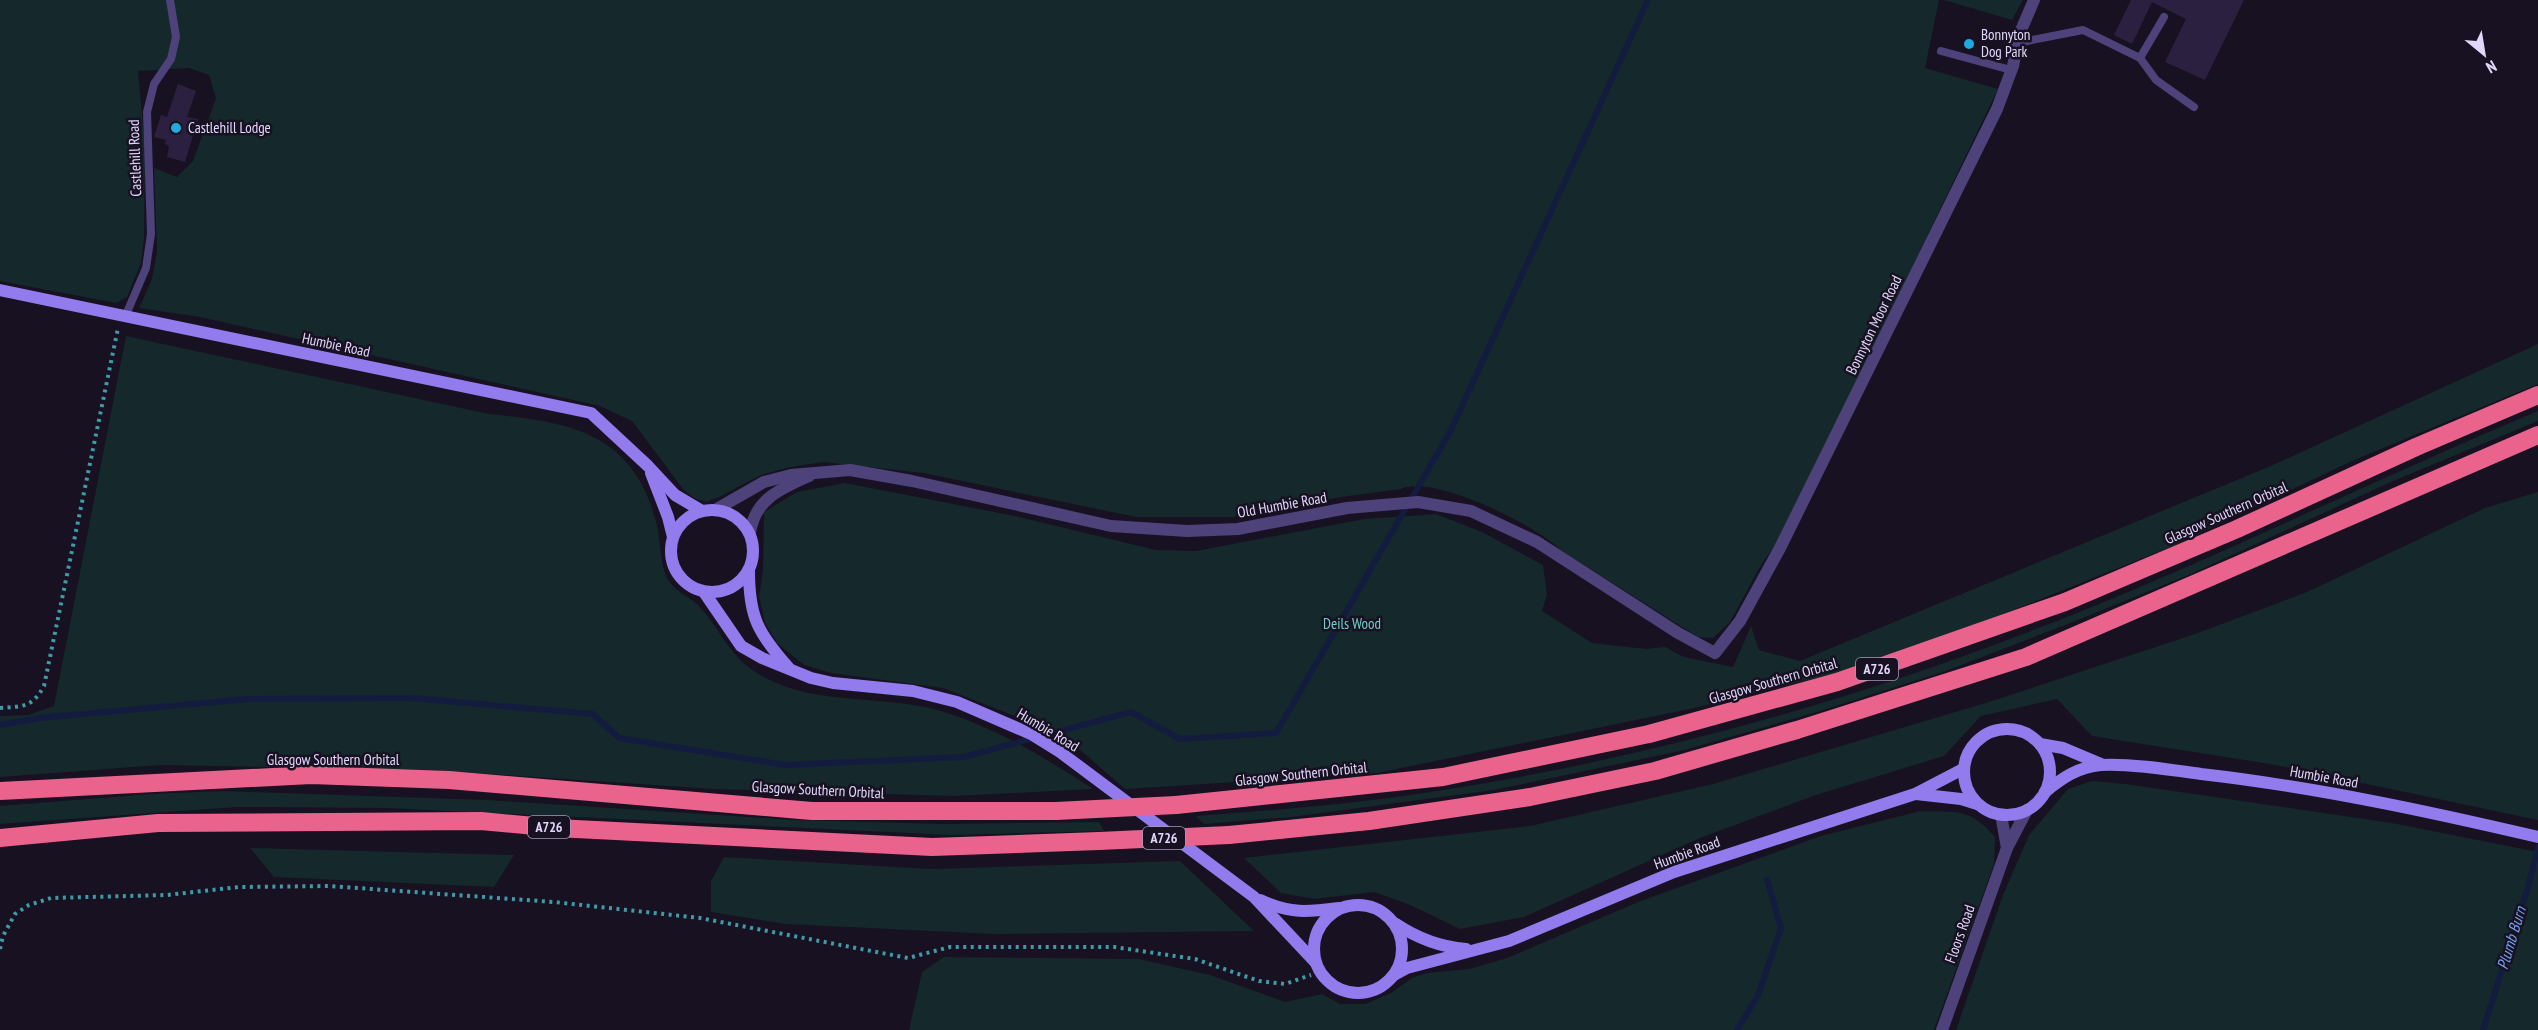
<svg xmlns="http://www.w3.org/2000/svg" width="2538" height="1030" viewBox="0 0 2538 1030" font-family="'PT Sans Narrow',sans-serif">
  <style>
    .green { fill: #15282b }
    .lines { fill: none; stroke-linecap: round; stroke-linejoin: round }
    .stream { stroke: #131c3f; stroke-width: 6 }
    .building { fill: #2c2040 }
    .path { stroke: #3f9ba6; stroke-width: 4; stroke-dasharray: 3 4.5; stroke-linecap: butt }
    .lane { stroke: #4e427b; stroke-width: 8 }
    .street { stroke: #4e427b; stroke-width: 12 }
    .secondary { stroke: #917bed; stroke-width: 12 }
    .highway { stroke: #e9638d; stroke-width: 18 }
    .highway-bridge { stroke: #e9638d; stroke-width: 18 }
    .poi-dot { fill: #1fabde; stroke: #171122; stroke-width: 2 }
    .labels { text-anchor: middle; stroke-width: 5; stroke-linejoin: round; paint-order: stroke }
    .shield { fill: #171122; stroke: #a49cb9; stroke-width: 1.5 }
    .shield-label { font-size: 14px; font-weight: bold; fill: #e1d7fa }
    .poi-label { font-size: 15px; fill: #e1d7fa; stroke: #171122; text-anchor: start }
    .street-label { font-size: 15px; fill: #e1d7fa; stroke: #171122 }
    .park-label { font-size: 15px; fill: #6dd0c7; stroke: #171122 }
    .water-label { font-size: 16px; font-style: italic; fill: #73a0ec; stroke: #171122 }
  </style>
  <rect width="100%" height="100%" fill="#171122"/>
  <g class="green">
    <path d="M0,0H1939L1925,68L1998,89L1783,535L1762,563L1730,622L1713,638L1698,637L1562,551C1538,526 1433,474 1401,489L1341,497L1233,517H1136L923,473L824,462L790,467L761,475L719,497L706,502L694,498L683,489L632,421L600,406L200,317L139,308L152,279L157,251L154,168L177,177L193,161L216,98L209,75L189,68L138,71L145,150L144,239L141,263L127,297L116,303L0,281Z"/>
    <polygon points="1944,0 2023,0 2012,20"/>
    <path d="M126,336L489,414C567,422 631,431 655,518C661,536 659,558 666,576C674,592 688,595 699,606C717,625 727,650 747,666C803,710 881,692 944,712C998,729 1046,758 1093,789L954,796L714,789L429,770L160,765L0,777V716L28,715L54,706Z"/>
    <polygon points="2538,344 2538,384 2354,460 2173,546 1996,617 1857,668 1690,709 1377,773 1125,789 1072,743 1033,723 943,688 831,673 804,665 777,643 765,623 759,596 763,571 764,512 797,492 845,483 1015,516 1156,550 1196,551 1364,519 1436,514 1482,532 1543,565 1547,595 1542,611 1592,643 1646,649 1665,647 1684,657 1733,667 1751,626 1759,650 1800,661 2273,465"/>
    <path d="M2538,411V421L2393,481L2191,574L2068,624L1946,671L1817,712L1685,750L1494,790L1292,817L1204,824L1196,816C1276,810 1356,804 1436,791C1639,760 1839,705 2031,631C2203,565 2368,482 2538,411Z"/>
    <polygon points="2538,492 2538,820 2276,765 2092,736 2057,699 1981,716 1944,756 1816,795 1700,838 1524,917 1460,929 1408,904 1374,892 1314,899 1281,893 1244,858 1530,826 1713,784 1989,702 2195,634 2307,592 2485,508"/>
    <polygon points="2092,781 2126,784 2392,823 2538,852 2538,1030 1956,1030 2003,895 2029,835 2068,789"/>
    <polygon points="223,791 487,800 796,820 944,824 1099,822 1104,831 950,835 387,808 237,807 0,824 0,806 149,794"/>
    <path d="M1921,811C1957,812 1970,808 1995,837L1994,864L1934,1030H909L922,972L944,957L1139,959L1210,975L1285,1002L1322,994L1340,1004H1365L1391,993L1412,978L1427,973L1469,969L1507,958L1638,902L1821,836Z"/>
    <polygon points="250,848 514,855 494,887 274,877"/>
    <polygon points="724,857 932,869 1180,861 1254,931 995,934 785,924 711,912 711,881"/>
  </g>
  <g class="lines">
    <g class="stream">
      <polyline points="0,725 39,718 248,699 412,698 593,714 619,738 785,765 964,757 1131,712 1180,739 1276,733 1451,430 1648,0"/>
      <polyline points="1737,1030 1758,995 1781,928 1767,880"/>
      <polyline points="2483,1030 2528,887 2538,847"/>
    </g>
  </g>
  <g class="building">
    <polygon points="2131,0 2244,0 2205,80 2165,62 2186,19 2152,2 2132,44 2114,35"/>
    <polygon points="178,84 196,91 187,117 198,119 185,162 167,157 169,146 165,144 166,140 154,137 161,115 167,117"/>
  </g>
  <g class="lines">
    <g class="path">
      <path d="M0,708C23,706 32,708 44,686L118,328"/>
      <polyline points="0,949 3,936 15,914 29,905 51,898 167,895 239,887 329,886 554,902 700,918 908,958 950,947 1114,947 1195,959 1259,981 1285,984 1311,975"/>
    </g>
    <g class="lane">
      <polyline points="2017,43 2083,30 2140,58 2156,80 2194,107"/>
      <polyline points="1941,51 2011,70"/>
      <polyline points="2140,58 2164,17"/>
      <polyline points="125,317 146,268 151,234 147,112 154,84 171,59 176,37 170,0"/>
    </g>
    <g class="street">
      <polyline points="715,510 764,482 791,475 850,470 912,481 1111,526 1187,531 1238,529 1347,508 1418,502 1471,511 1537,542 1678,633 1715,653 1740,621 1780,548 1997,109 2013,66 2019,35 2034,0"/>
      <path d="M750,533C755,499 780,489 809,476"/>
      <polyline points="2001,815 2007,848"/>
      <polyline points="1942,1030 2007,848 2027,810"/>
    </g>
    <g class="secondary">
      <polyline points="0,290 591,413 648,466 675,495 702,511"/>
      <polyline points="651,473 668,517 673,537"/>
      <circle cx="712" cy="551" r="41"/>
      <path d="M749,571C749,617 758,633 788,667"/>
      <polyline points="704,592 741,646 762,658 811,678 833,683 913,691 957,702 1031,734 1060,752 1254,897 1316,963"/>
      <circle cx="2007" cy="772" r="43"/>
      <polyline points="2040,744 2063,748 2101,764"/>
      <path d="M2045,792C2062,778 2078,767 2101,765C2128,763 2173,770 2201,774C2315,787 2427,811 2538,837"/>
      <polyline points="1916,794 1961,799 1977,804"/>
      <path d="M1260,900C1291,914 1307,912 1339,908"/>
      <circle cx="1358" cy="949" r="44"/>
      <path d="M1396,924C1417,938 1440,947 1466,949"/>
      <polyline points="1394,975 1407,968 1509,941 1674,872 1915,794 1963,769"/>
    </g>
    <g class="highway">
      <polyline points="0,791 311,775 449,780 812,811 1056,811"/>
      <polyline points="1176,805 1443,777 1649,734 1837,682 2065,602 2237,529 2416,447 2538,395"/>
      <polyline points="1229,835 1369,821 1530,797 1655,771 1797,730 2026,657 2538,435"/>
      <polyline points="0,838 158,823 481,821 556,828 932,847 1099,841"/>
    </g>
    <g class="highway-bridge">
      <polyline points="1056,811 1176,805"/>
      <polyline points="1099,841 1229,835"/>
    </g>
  </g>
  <g class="poi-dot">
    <circle cx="1969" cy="44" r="6"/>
    <circle cx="176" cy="128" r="6"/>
  </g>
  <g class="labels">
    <g class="shield">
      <rect x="1856" y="658" width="42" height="22" rx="4.5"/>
      <rect x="528" y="816" width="42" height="22" rx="4.5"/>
      <rect x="1143" y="827" width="42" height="22" rx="4.5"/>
    </g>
    <g class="shield-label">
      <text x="1877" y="674">A726</text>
      <text x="549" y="832">A726</text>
      <text x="1164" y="843">A726</text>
    </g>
    <g class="poi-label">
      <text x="1981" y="40">Bonnyton<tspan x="1981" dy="17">Dog Park</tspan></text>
      <text x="188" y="133">Castlehill Lodge</text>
    </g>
    <g class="street-label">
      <text transform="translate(135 158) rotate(-92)" y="5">Castlehill Road</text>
      <text transform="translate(1874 325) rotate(-64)" y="5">Bonnyton Moor Road</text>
      <text transform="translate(336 345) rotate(12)" y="5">Humbie Road</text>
      <text transform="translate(1282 505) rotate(-10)" y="5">Old Humbie Road</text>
      <text transform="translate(2226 513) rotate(-24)" y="5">Glasgow Southern Orbital</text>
      <text transform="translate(1773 681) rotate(-16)" y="5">Glasgow Southern Orbital</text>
      <text transform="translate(1048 730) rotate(31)" y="5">Humbie Road</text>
      <text x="333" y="765">Glasgow Southern Orbital</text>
      <text transform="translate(1301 774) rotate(-6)" y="5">Glasgow Southern Orbital</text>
      <text transform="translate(2324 777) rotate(10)" y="5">Humbie Road</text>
      <text transform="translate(818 790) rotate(3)" y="5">Glasgow Southern Orbital</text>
      <text transform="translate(1687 853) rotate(-20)" y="5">Humbie Road</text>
      <text transform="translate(1960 934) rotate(-70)" y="5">Floors Road</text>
    </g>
    <g class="park-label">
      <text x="1352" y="629">Deils Wood</text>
    </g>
    <g class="water-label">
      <text transform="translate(2511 938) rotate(-73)" y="6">Plumb Burn</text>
    </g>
  </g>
  <g transform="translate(2484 54) rotate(150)" stroke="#171122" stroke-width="4.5" paint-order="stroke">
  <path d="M0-4.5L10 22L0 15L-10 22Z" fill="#e1d7fa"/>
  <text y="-9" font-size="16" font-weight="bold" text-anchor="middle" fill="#e1d7fa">N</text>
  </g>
</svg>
